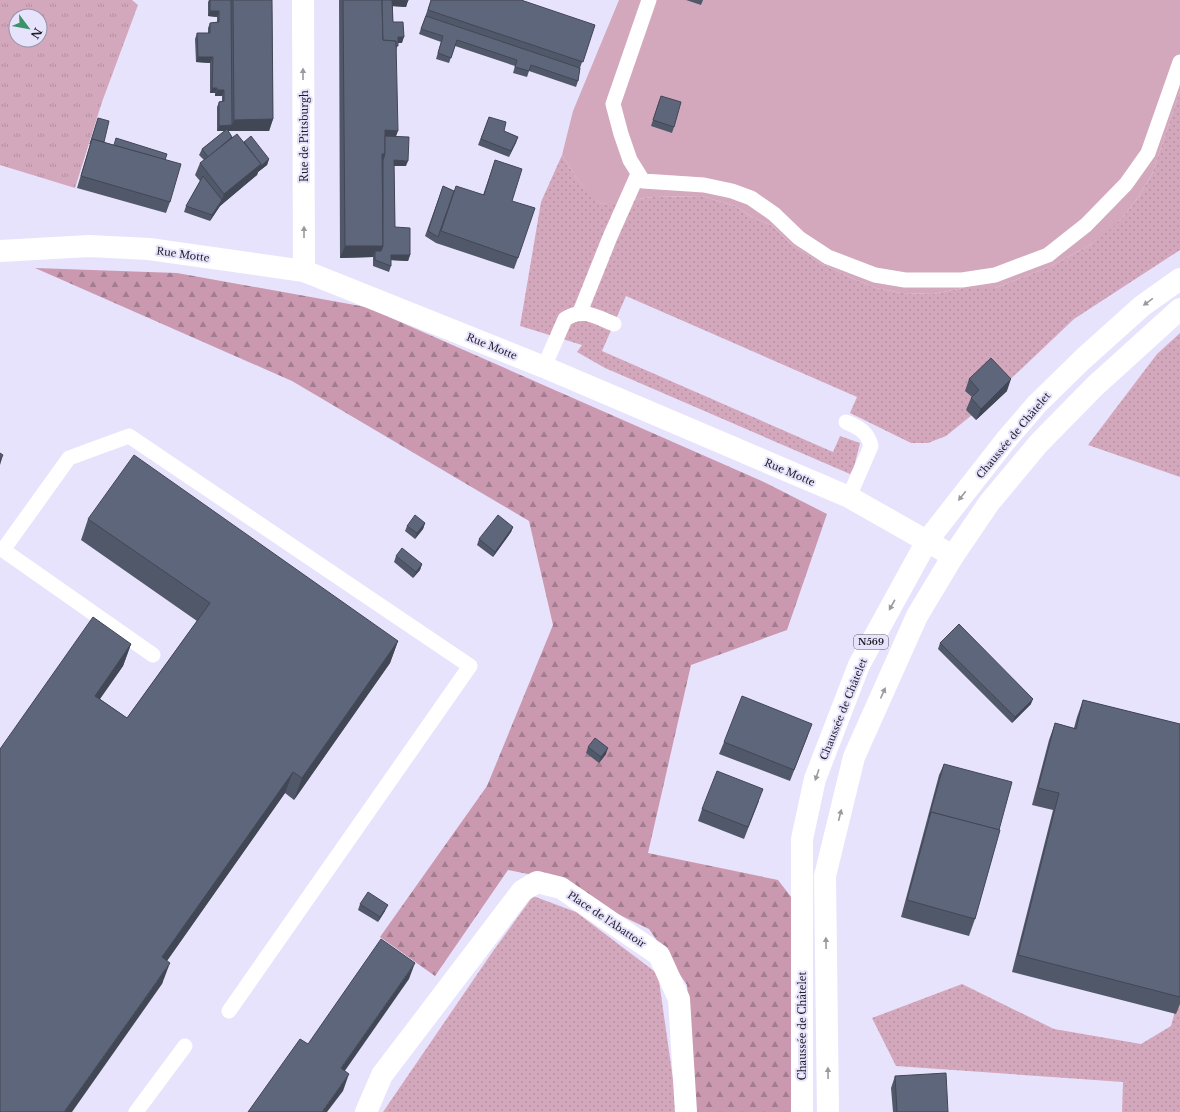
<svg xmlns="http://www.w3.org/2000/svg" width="1180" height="1112" viewBox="0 0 1180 1112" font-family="'Libre Baskerville',serif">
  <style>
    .grass { fill: url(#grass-dots) }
    .forest { fill: url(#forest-firs) }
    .park { fill: url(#park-tufts); fill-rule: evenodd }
    .pitch { fill: #d4a8bc }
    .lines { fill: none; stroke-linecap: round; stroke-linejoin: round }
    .lane { stroke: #fff; stroke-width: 15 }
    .street { stroke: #fff; stroke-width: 22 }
    .primary { stroke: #fff; stroke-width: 22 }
    .wall { fill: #51586a }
    .shaded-wall { fill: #424756 }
    .building { fill: #5e667b; stroke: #424756 }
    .oneway { fill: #9a999d }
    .labels { text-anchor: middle; stroke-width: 4; stroke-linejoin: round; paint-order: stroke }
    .shield { fill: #e8e3fc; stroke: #5b5866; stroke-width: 1 }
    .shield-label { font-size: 9px; font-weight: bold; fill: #1e1c25 }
    .street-label { font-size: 10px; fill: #1e1c25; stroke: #e8e3fc }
  </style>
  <defs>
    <pattern id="grass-dots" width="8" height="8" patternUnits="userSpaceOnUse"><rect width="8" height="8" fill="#d4a8bc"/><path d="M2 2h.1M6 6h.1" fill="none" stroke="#b690a1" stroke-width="1.8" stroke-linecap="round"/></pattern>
    <pattern id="forest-firs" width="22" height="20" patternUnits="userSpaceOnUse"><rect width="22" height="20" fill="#ca99b0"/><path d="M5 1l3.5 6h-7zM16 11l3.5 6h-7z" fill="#a37c8f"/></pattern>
    <pattern id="park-tufts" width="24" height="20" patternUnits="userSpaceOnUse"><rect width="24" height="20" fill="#d4a8bc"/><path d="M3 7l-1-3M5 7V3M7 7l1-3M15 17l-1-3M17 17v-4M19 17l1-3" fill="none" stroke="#b690a1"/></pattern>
  </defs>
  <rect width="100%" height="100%" fill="#e8e3fc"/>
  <g class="grass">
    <polygon points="1180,91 1180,250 1074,319 977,411 946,436 928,443 911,443 850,413 857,397 626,296 602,351 833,452 840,436 860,443 854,467 850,474 605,368 577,352 582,345 520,326 541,202 562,155 576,177 591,196 601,204 653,197 702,196 735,206 754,218 773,226 792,245 822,264 854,279 876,288 901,293 933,294 963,288 995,288 1049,267 1090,245 1122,218 1139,196 1152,174"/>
    <polygon points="1180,333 1180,477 1088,445 1157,354"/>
    <polygon points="533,896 576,912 658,974 676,1100 676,1112 383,1112 491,954"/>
    <polygon points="962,984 1054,1029 1141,1044 1171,1026 1180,992 1180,1112 1122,1112 1123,1082 896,1066 872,1018"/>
  </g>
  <polygon class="forest" points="35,268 177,273 366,307 766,483 827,514 787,630 691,665 648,853 778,880 802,911 794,1112 695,1112 687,985 649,929 538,876 508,870 435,976 380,937 487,786 553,625 529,521 292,381"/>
  <path class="park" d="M0,0H132L138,5L102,102L75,188L0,165ZM16,16H40V40H16Z"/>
  <polygon class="pitch" points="619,0 1180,0 1180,91 1152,174 1139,196 1122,218 1111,229 1090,245 1049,267 995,288 963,288 933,294 901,293 876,288 854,279 822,264 792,245 773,226 754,218 735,206 702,196 653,197 630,200 619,203 601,204 591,197 576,177 562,155 573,111"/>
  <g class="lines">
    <g class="lane">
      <polyline points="649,0 613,104 621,134 630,160 643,181 704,185 732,191 751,198 774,214 799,238 828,257 875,275 905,280 962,280 995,275 1048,255 1086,225 1126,184 1148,153 1180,62"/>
      <polyline points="580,312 610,237 638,174"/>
      <path d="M544,367L565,319C583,307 596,317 614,324"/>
      <path d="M846,422C858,427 868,432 871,446L849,497"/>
      <polyline points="153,655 3,550 69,458 129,436 470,666 229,1011"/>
      <polyline points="136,1112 185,1046"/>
    </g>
    <g class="street">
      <polyline points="303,0 304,271"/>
      <polyline points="0,251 89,246 149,249 304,271 544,367 849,497 953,556"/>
      <polyline points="366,1112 382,1075 522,891 537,882 561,888 659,955 679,999 686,1112"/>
    </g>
    <g class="primary">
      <polyline points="802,1112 802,839 815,779 859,665 927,541 1006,440 1037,404 1083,359 1142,306 1180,279"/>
      <polyline points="828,1112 825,876 854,757 917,616 953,556 989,503 1039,443 1095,386 1180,309"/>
    </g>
  </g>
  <g class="wall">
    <polygon points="209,0 272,0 273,119 269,131 228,131 232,137 244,142 269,159 267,165 258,172 257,175 220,206 210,221 184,212 186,206 200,181 195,175 200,163 204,160 199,155 202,149 224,131 217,131 217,107 219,102 222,101 222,96 215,96 215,93 210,93 210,63 196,62 195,39 197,33 208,33 208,28 210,23 217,22 217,17 208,16 208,2"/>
    <polygon points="339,0 408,0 406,7 393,6 393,22 402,43 398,43 396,51 396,136 406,166 394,166 395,227 410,255 408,261 391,260 391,266 389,272 373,266 373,257 340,258"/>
    <polygon points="431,0 595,25 580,68 578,81 576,87 529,71 527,77 513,73 515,66 455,46 449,63 436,59 441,42 419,34"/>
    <polygon points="686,0 703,0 701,5"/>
    <polygon points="659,101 674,127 672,133 651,126"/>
    <polygon points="489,117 504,131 518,137 509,157 478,145"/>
    <polygon points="96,124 104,142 165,160 170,202 166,213 77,188"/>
    <polygon points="495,160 512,201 518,258 514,269 436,243 425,236 443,186 454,191 483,195"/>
    <polygon points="969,379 1007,391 976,420 966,410 971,398 972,397 965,391"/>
    <polygon points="88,519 398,641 390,663 294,800 285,793 167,961 162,984 0,749 131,644 123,666 100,699 127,718 197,621 81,540"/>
    <polygon points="425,523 423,529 415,539 405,531 407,526"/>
    <polygon points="513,527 511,532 493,557 477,545 479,539"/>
    <polygon points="396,556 422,564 420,570 413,578 394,562"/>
    <polygon points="940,643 1031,704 1012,723 938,649"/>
    <polygon points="1083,700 1180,724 1180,1004 1176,1014 1012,972 1053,810 1032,805 1049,740 1055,723 1074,728 1077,717"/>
    <polygon points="808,735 790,781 719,754 724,742"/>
    <polygon points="588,747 606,754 599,763 586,753"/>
    <polygon points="944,764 999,830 975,919 969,936 901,917 939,775"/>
    <polygon points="759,801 744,839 698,821 702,809"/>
    <polygon points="360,904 385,911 378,922 358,910"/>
    <polygon points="895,1076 948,1112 893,1112 891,1088"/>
  </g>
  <g class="shaded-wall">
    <polygon points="392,0 408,1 406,7 390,6"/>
    <polygon points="210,11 219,11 217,17 208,16"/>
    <polygon points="398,37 404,37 402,43 396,43"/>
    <polygon points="198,57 213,57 210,63 196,62"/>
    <polygon points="212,88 217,88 215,93 210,93"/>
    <polygon points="217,90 224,90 222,96 215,96"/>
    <polygon points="273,119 269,131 217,131 219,126 232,125 234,120"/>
    <polygon points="385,130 398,131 394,142 383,142"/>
    <polygon points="518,137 516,143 509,157 511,151"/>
    <polygon points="382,154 385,154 380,166"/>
    <polygon points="269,159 267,165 258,172 257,175 220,206 210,221 212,215 222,200 224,194 261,164"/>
    <polygon points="394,160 408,161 406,166 392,166"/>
    <polygon points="345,246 383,246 379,257 375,251 373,257 340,258"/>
    <polygon points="391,255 410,255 408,261 389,260"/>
    <polygon points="1011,379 1007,391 976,420 981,409"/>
    <polygon points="3,455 0,465 0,460"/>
    <polygon points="425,523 423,529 415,539 417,533"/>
    <polygon points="513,527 511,532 493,557 495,552"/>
    <polygon points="422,564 420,570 413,578 416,572"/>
    <polygon points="398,641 390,663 294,800 302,778"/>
    <polygon points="131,644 123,666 87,717 95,696"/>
    <polygon points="1033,699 1031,704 1012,723 1015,717"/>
    <polygon points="608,748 606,754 599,763 601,757"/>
    <polygon points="293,772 285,793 154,979 162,957"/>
    <polygon points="388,905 385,911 378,922 380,917"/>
    <polygon points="170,963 162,984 72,1112 64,1112"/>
    <polygon points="415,963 409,979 335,1085 341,1068"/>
    <polygon points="349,1074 343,1091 327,1112 322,1112"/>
  </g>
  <g class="building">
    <polygon points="210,0 231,0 232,125 219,126 219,102 224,101 224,90 217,90 217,88 212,88 213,57 198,57 197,33 210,33 210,23 219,22 219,11 210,11"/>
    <polygon points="233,0 272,0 273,119 234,120"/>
    <polygon points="343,0 382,0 383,40 396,41 398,131 385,130 385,154 382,154 383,246 345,246"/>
    <polygon points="382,0 392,0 393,22 403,22 404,37 398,37 398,46 396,46 396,41 383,40"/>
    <polygon points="395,0 408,0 408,1"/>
    <polygon points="431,0 521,0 595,25 583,62 428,10"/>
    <polygon points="426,16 580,68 578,81 531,65 529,71 515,67 517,60 457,40 451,58 438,53 443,36 421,29"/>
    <polygon points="661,96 681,102 674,127 653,120"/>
    <polygon points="489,117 506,122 504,131 518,137 511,151 481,139"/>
    <polygon points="98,118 109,121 104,142 92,139 90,144"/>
    <polygon points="227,129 232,137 208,157 202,149"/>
    <polygon points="237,134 261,164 224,194 200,163"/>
    <polygon points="251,136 269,159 260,167 261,164 244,142"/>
    <polygon points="385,136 409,137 408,161 394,160 395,227 410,228 410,255 391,255 391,266 375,260 375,251 381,251 383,246 383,160 385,154"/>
    <polygon points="116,138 167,154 165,160 114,145"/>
    <polygon points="92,139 181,164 170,202 81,176"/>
    <polygon points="495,160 522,169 512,201 535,208 518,258 441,231 456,186 484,195"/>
    <polygon points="203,176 222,200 212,215 186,206"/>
    <polygon points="443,186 454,191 438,237 428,231"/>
    <polygon points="991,358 1011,379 981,409 971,398 979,390 969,379"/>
    <polygon points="0,453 3,455 0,460"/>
    <polygon points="134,455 398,641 302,778 293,772 162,957 170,963 64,1112 0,1112 0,749 93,617 131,644 95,696 127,718 210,603 88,519"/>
    <polygon points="415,515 425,523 417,533 407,526"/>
    <polygon points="498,515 513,527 495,552 479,539"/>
    <polygon points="402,548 422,564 416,572 396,556"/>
    <polygon points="959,624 1033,699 1015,717 940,643"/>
    <polygon points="742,696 812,724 794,770 724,742"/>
    <polygon points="1083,700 1180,724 1180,997 1018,955 1059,793 1038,788 1055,723 1076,729"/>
    <polygon points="595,738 608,748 601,757 588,747"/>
    <polygon points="944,764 1012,782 999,830 931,812 929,817"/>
    <polygon points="717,771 763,789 748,827 702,809"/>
    <polygon points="931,812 1000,830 975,919 907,900"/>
    <polygon points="368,892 388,905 380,917 360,904"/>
    <polygon points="381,939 415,963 341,1068 349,1074 322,1112 248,1112 300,1039 308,1044"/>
    <polygon points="946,1073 948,1112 897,1112 895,1076"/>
  </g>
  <defs><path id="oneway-solid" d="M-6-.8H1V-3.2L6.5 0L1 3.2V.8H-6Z"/></defs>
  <g class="oneway">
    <use href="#oneway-solid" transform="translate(303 74) rotate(-90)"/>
    <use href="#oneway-solid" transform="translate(304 232) rotate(-90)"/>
    <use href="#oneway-solid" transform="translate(1148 302) rotate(144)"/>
    <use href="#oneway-solid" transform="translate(962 496) rotate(128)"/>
    <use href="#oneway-solid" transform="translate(892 605) rotate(119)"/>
    <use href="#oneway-solid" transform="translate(883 693) rotate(-66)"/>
    <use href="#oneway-solid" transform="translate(817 775) rotate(109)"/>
    <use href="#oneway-solid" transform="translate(840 815) rotate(-76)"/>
    <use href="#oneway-solid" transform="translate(826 943) rotate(-91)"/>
    <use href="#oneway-solid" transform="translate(828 1073) rotate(-91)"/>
  </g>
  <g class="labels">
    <rect class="shield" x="854" y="635" width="34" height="14" rx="3"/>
    <g class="shield-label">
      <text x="871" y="645">N569</text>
    </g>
    <g class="street-label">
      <text transform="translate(304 136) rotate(-90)" y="4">Rue de Pittsburgh</text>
      <text transform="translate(183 254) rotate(8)" y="4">Rue Motte</text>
      <text transform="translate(492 346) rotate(22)" y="4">Rue Motte</text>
      <text transform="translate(1013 435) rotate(-50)" y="4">Chaussée de Châtelet</text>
      <text transform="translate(790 472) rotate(23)" y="4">Rue Motte</text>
      <text transform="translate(843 709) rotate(-68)" y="4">Chaussée de Châtelet</text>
      <text transform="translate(607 919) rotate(34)" y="4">Place de l'Abattoir</text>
      <text transform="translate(802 1026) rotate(-90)" y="4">Chaussée de Châtelet</text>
    </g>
  </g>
  <g transform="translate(28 28) rotate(122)"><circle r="19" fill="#e8e3fc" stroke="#9793a6"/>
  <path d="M0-3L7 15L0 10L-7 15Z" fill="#3a9369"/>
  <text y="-6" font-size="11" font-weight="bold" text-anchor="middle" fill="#1e1c25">N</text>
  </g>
</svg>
